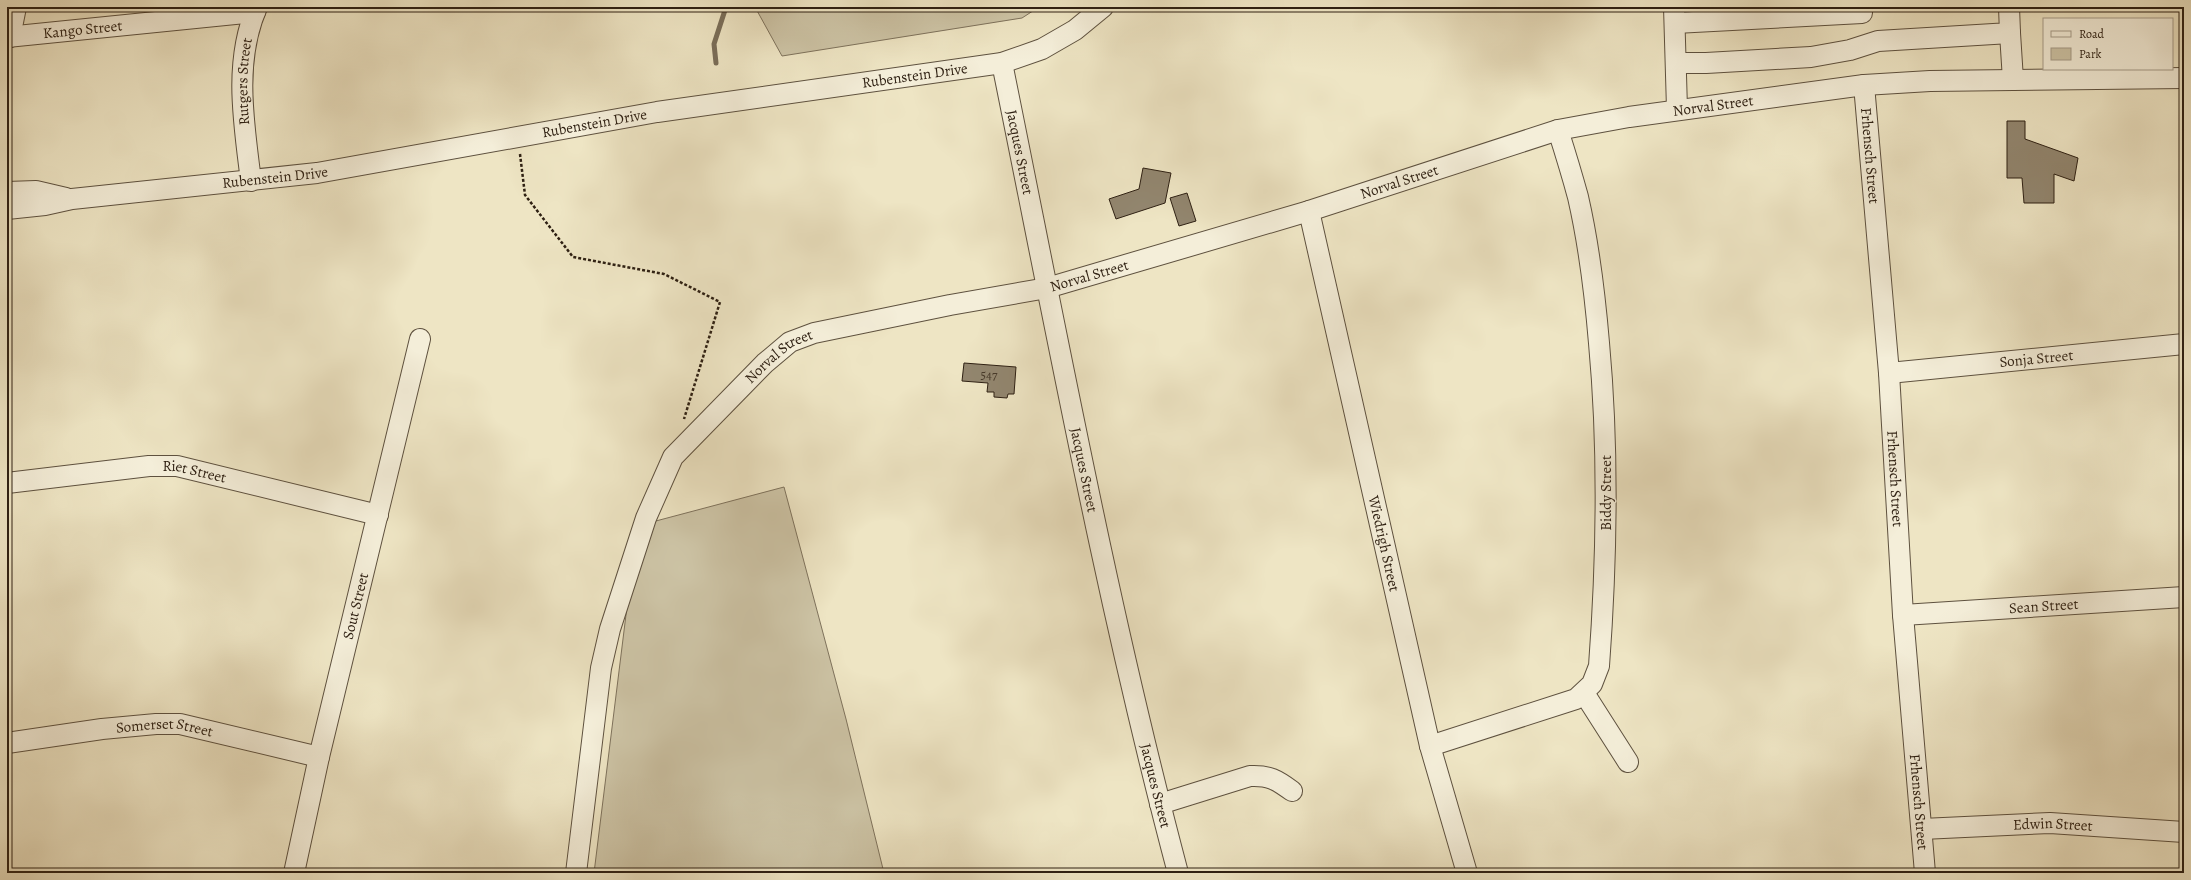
<svg xmlns="http://www.w3.org/2000/svg" width="2191" height="880" viewBox="0 0 2191 880" font-family="Alegreya,serif">
  <style>
    .green { fill: #cdc4a6; stroke: #7e725c }
    .lines { fill: none; stroke-linecap: round; stroke-linejoin: round }
    .stream { stroke: #7a6e59; stroke-width: 5 }
    .building { fill: #92866f; stroke: #2e2013 }
    .minor-casing { stroke: #5e513f; stroke-width: 22 }
    .path { stroke: #2e2013; stroke-width: 2.5; stroke-dasharray: 3 2; stroke-linecap: butt }
    .minor { stroke: #f4eed9; stroke-width: 20 }
    .labels { text-anchor: middle; stroke-width: 3; stroke-linejoin: round; paint-order: stroke }
    .number-label { font-size: 13px; fill: #473a2a }
    .street-label { font-size: 15px; fill: #2e2013; stroke: #f4eed9 }
  </style>
  <rect width="100%" height="100%" fill="#eee5c4"/>
  <filter id="stains"><feTurbulence type="fractalNoise" baseFrequency=".005" numOctaves="4"/><feColorMatrix values="0 0 0 0 .2 0 0 0 0 .09 0 0 0 0 .02 0 0 0 .5 -.17"/></filter>
  <radialGradient id="worn" r=".72"><stop offset=".6" stop-color="#630" stop-opacity="0"/><stop offset="1" stop-color="#630" stop-opacity=".3"/></radialGradient>
  <g class="green">
    <polygon points="755,7 1039,7 1022,18 782,56"/>
    <polygon points="784,487 846,719 884,873 594,873 637,526"/>
  </g>
  <g class="lines">
    <polyline class="stream" points="716,63 714,44 726,7"/>
  </g>
  <g class="building">
    <polygon points="2007,121 2025,121 2025,139 2078,158 2074,181 2054,174 2054,203 2024,203 2022,178 2007,178"/>
    <polygon points="1143,168 1171,173 1165,203 1116,219 1109,199 1139,189"/>
    <polygon points="1187,193 1196,221 1179,226 1170,198"/>
    <polygon points="964,363 1016,367 1014,394 1008,394 1007,398 994,397 994,392 987,392 988,383 962,381"/>
  </g>
  <g class="lines">
    <defs>
      <g id="minor">
        <polyline points="1674,7 1677,109"/>
        <polyline points="1675,23 1862,13"/>
        <polyline points="2010,33 2013,80"/>
        <path id="s1" d="M7,37L255,12"/>
        <polyline points="10,37 16,7"/>
        <path id="s2" d="M1002,63C1057,334 1107,606 1178,873"/>
        <polyline points="1676,63 1706,63 1811,57 1850,50 1878,41 2010,33 2009,7"/>
        <path id="s3" d="M1864,85L1889,373L1903,615L1925,873"/>
        <path id="s4" d="M251,181C244,124 233,62 257,7"/>
        <polyline points="7,192 36,191 66,198"/>
        <path id="s5" d="M7,209L45,205L72,199L317,173L657,112L1002,63L1042,49L1075,30L1103,7"/>
        <path id="s6" d="M1309,211L1430,746L1467,873"/>
        <path id="s7" d="M1889,373L2184,344"/>
        <path id="s8" d="M7,483L149,466H177L378,515"/>
        <path id="s9" d="M1903,615L2184,597"/>
        <polyline points="1584,693 1628,762"/>
        <path id="s10" d="M7,743L102,729L156,724H180L319,757"/>
        <path d="M1430,746L1576,699L1592,684L1599,666C1607,558 1609,451 1599,343C1595,295 1589,245 1578,197C1572,175 1565,152 1558,130"/>
        <path d="M1160,804L1250,776C1269,775 1277,780 1292,791"/>
        <path id="s11" d="M1922,829L2050,823L2184,832"/>
        <path id="s12" d="M294,873L319,757L420,339"/>
        <path id="s13" d="M576,873L601,668L610,629L646,518L673,457L765,363L790,342L814,333L950,305L1047,288L1309,211L1558,130L1629,117L1864,85L1930,81L2184,78"/>
      </g>
    </defs>
    <use href="#minor" class="minor-casing"/>
    <polyline class="path" points="520,154 525,195 573,257 664,274 720,302 684,419"/>
    <use href="#minor" class="minor"/>
  </g>
  <g class="labels">
    <g class="number-label">
      <text x="989" y="379">547</text>
    </g>
    <g class="street-label">
      <text dy="5" stroke="none"><textPath href="#s1" startOffset="76">Kango Street</textPath></text>
      <text dy="5" stroke="none"><textPath href="#s5" startOffset="918">Rubenstein Drive</textPath></text>
      <text dy="5" stroke="none"><textPath href="#s4" startOffset="100">Rutgers Street</textPath></text>
      <text dy="5" stroke="none"><textPath href="#s13" startOffset="1549">Norval Street</textPath></text>
      <text dy="5" stroke="none"><textPath href="#s5" startOffset="594">Rubenstein Drive</textPath></text>
      <text dy="5" stroke="none"><textPath href="#s2" startOffset="91">Jacques Street</textPath></text>
      <text dy="5" stroke="none"><textPath href="#s3" startOffset="71">Frhensch Street</textPath></text>
      <text dy="5" stroke="none"><textPath href="#s5" startOffset="270">Rubenstein Drive</textPath></text>
      <text dy="5" stroke="none"><textPath href="#s13" startOffset="1225">Norval Street</textPath></text>
      <text dy="5" stroke="none"><textPath href="#s13" startOffset="901">Norval Street</textPath></text>
      <text dy="5" stroke="none"><textPath href="#s7" startOffset="148">Sonja Street</textPath></text>
      <text dy="5" stroke="none"><textPath href="#s13" startOffset="577">Norval Street</textPath></text>
      <text dy="5" stroke="none"><textPath href="#s2" startOffset="415">Jacques Street</textPath></text>
      <text dy="5" stroke="none"><textPath href="#s8" startOffset="189">Riet Street</textPath></text>
      <text dy="5" stroke="none"><textPath href="#s3" startOffset="395">Frhensch Street</textPath></text>
      <text transform="translate(1606 493) rotate(-90)" y="5">Biddy Street</text>
      <text dy="5" stroke="none"><textPath href="#s6" startOffset="341">Wiedrigh Street</textPath></text>
      <text dy="5" stroke="none"><textPath href="#s12" startOffset="274">Sout Street</textPath></text>
      <text dy="5" stroke="none"><textPath href="#s9" startOffset="141">Sean Street</textPath></text>
      <text dy="5" stroke="none"><textPath href="#s10" startOffset="159">Somerset Street</textPath></text>
      <text dy="5" stroke="none"><textPath href="#s2" startOffset="739">Jacques Street</textPath></text>
      <text dy="5" stroke="none"><textPath href="#s3" startOffset="719">Frhensch Street</textPath></text>
      <text dy="5" stroke="none"><textPath href="#s11" startOffset="131">Edwin Street</textPath></text>
    </g>
  </g>
  <rect width="2191" height="880" fill="none" stroke="#eee5c4" stroke-width="24"/>
  <rect x="8" y="8" width="2175" height="864" fill="none" stroke="#2e2013" stroke-width="2"/>
  <rect x="12" y="12" width="2167" height="856" fill="none" stroke="#2e2013"/>
  <rect x="2043" y="18" width="130" height="52" fill="#f4eed9" stroke="#a59c8a"/>
  <rect x="2051" y="31" width="20" height="6" fill="#f4eed9" stroke="#a59c8a"/>
  <text x="2079" y="38" font-size="12" fill="#2e2013">Road</text>
  <rect x="2051" y="48" width="20" height="12" fill="#cdc4a6" stroke="#a59c8a"/>
  <text x="2079" y="58" font-size="12" fill="#2e2013">Park</text>
  <rect width="100%" height="100%" filter="url(#stains)"/>
  <rect width="100%" height="100%" fill="url(#worn)"/>
</svg>
